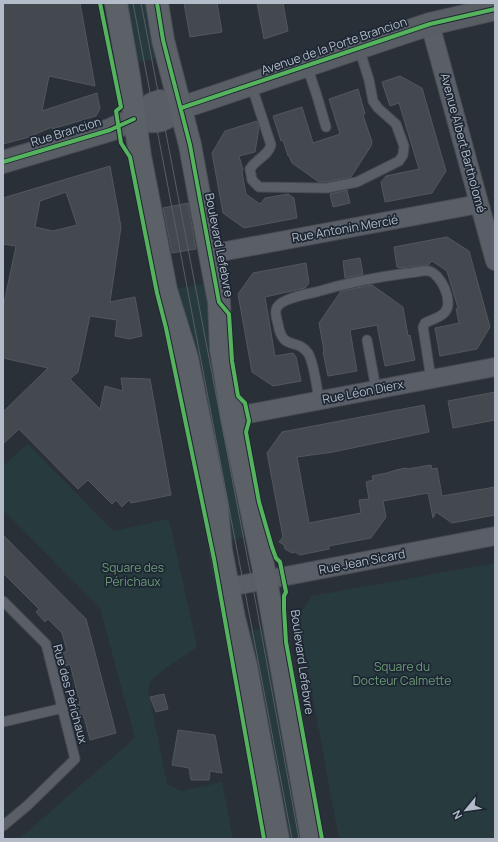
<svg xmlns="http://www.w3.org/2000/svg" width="498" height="842" viewBox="0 0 498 842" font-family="Manrope,sans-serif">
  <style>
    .green { fill: #273a3e }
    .building { fill: #444950; stroke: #52575f; fill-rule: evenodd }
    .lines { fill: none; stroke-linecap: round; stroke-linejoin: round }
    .lane-casing { stroke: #484c53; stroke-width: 11 }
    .street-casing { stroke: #484c53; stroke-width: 20 }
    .secondary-casing { stroke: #484c53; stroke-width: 24 }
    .primary-casing { stroke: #484c55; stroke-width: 24 }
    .lane { stroke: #5a5e66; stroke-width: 9 }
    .street { stroke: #5a5e66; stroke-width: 18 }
    .secondary { stroke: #595d64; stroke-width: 22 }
    .primary { stroke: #5c6168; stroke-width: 22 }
    .tram { stroke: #595d64; stroke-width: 1 }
    .cycleway-casing { stroke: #1d2633; stroke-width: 6 }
    .cycleway { stroke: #56b35d; stroke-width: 4 }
    .labels { text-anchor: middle; stroke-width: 3.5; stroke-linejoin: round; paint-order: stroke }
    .street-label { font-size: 12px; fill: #b4bcc9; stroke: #1d2633 }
    .park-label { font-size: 12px; fill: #6b9a76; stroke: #1d2633 }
  </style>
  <rect width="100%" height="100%" fill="#2a3038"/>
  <g class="green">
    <polygon points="125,3 147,3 157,58 136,63"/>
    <polygon points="210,283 248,536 231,540 174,289"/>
    <polygon points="28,444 113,531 169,519 197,647 159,673 152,679 148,689 167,784 182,791 222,782 233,839 19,839 135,738 100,608 3,510 3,466"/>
    <polygon points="495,563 495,839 339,839 298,617 312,596"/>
    <polygon points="266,628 304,839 286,839 248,631"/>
  </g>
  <g class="building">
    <polygon points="3,3 80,3 95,86 49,76 42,111 97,93 100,109 96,116 52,129 52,127 29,137 3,144"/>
    <polygon points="184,3 217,3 222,32 190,37"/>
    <polygon points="257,3 283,3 288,31 264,39"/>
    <polygon points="400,76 422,88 446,171 432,193 385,202 381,182 386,176 419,169 399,103 390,106 382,82"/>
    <polygon points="358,89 365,114 363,115 372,142 371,146 351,177 326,182 319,182 292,163 289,156 288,156 283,140 281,141 273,116 302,107 313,143 340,134 329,99"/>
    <polygon points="257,121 259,128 255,152 239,156 243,170 242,172 246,194 260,204 265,198 288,194 294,198 297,218 244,228 223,213 212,153 225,131"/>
    <path d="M110,166L121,227L110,302L135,297L142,336L129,339L115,336L117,320L90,316L78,372L70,379L100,409L105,386L123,391L121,378L150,379L171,495L131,503L129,500L122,507L116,500L112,504L88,480L78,489L19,429L3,444V412L48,368L3,358V308L16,246L3,244V198ZM66,192L77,225L53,231L35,227L40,201Z"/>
    <polygon points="347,190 350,203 333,207 330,194"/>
    <polygon points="188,203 196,249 172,253 163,208"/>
    <polygon points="447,237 469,251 490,327 477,349 440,356 435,328 459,323 456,309 458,308 447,271 432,261 428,265 399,268 397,267 394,247"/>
    <polygon points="360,258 363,274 345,278 343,261"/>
    <polygon points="306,263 309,283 305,288 265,297 275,356 293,353 296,357 301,381 273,386 252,372 238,294 253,273"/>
    <polygon points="372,285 403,307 408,336 410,335 415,360 385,366 377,325 350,330 357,371 328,376 323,352 324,351 319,323 341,291"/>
    <polygon points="495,392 495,420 453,428 448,401"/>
    <polygon points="424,405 429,432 333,452 297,457 309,523 361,513 359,500 369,499 366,482 373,480 372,476 387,473 396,470 406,468 407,469 431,465 432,469 437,468 442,496 495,487 495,515 452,523 436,512 433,518 428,493 383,501 386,517 371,538 329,546 329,549 300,555 295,552 292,553 285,549 284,545 279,542 283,537 267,453 282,432"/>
    <polygon points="3,535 86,619 116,733 90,740 84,717 80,718 76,705 80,704 70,664 66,666 62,653 67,651 62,633 48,619 45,622 36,612 39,609 3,573"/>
    <polygon points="164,694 168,709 156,712 150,697"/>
    <polygon points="178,730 215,735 222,773 210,771 209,780 191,780 189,768 172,765"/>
  </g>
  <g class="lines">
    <defs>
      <g id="lane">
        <polyline points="307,66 317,96 326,127"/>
        <path d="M251,84L271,145C268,156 256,159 250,169L252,180L259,187L327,188L357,182L399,161L403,155L404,146L396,124L378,108L373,101L369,80L359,48"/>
        <polyline points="367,340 376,389"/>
        <path d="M319,400C317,388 314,363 308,353C296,337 283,352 278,324C277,320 275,314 276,310C277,305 282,302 287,300C296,296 306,294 316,292C346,283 377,277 408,273C414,273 423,270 429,271C441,274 454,302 445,312C440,318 432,319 425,323L423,327L431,379"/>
        <polyline points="3,601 46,644 75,759 28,805 3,826"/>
        <polyline points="3,722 63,708"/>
      </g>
      <g id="street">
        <polyline points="430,24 495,261"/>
        <polyline points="210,254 479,204"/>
        <polyline points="232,417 495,367"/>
        <polyline points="229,587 495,536"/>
      </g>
      <g id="secondary">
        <path d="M134,119C161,123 159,123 181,108L400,34L430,24L495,9"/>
        <polyline points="3,162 110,130 134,119 152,104 160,101 181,108"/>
      </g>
      <g id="primary">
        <polyline points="116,3 129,77 140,156 166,290 187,358 217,507 221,550 234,618 246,666 278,839"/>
        <polyline points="157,3 163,40 190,145 210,254 219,302 221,349 232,417 266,580 312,839"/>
      </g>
    </defs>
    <use href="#lane" class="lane-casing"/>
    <use href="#street" class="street-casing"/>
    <use href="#secondary" class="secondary-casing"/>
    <use href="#primary" class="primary-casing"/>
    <use href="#lane" class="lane"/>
    <use href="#street" class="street"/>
    <use href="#secondary" class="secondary"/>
    <use href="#primary" class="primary"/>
    <g class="tram">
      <polyline points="133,3 292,839"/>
      <polyline points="141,3 252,582 299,839"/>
    </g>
    <defs>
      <g id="cycleway">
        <polyline points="100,3 121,107 116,111 121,143 130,157 157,293 166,328 214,559 264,839"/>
        <polyline points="157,3 163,40 190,145 219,302 229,314 232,361 238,396 245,403 249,421 246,432 259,502 272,547 276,558 280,562 286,592 284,596 284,609 286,642 322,839"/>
        <polyline points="181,108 430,24 495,9"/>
        <polyline points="3,162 110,130 134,119"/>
      </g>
    </defs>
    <use href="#cycleway" class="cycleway-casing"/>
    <use href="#cycleway" class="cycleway"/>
  </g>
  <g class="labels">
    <g class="street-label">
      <text transform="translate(334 46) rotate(-19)" y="4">Avenue de la Porte Brancion</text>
      <text transform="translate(66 132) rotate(-17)" y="4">Rue Brancion</text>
      <text transform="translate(463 143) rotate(75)" y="4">Avenue Albert Bartholomé</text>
      <text transform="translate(345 229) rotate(-10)" y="4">Rue Antonin Mercié</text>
      <text transform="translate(219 245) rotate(79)" y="4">Boulevard Lefebvre</text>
      <text transform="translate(363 392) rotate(-11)" y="4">Rue Léon Dierx</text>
      <text transform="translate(362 562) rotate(-11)" y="4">Rue Jean Sicard</text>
      <text transform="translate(302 662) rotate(82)" y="4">Boulevard Lefebvre</text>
      <text transform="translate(70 694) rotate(75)" y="4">Rue des Périchaux</text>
    </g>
    <g class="park-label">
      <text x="133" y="572">Square des<tspan x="133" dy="14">Périchaux</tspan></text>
      <text x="402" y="671">Square du<tspan x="402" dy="14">Docteur Calmette</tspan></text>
    </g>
  </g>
  <rect width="498" height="842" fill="none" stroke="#b4bcc9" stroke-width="8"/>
  <g transform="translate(466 810) rotate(241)" stroke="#1d2633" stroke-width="3" paint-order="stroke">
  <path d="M0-3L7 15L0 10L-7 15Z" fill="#b4bcc9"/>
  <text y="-6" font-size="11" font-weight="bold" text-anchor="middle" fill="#b4bcc9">N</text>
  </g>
</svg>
